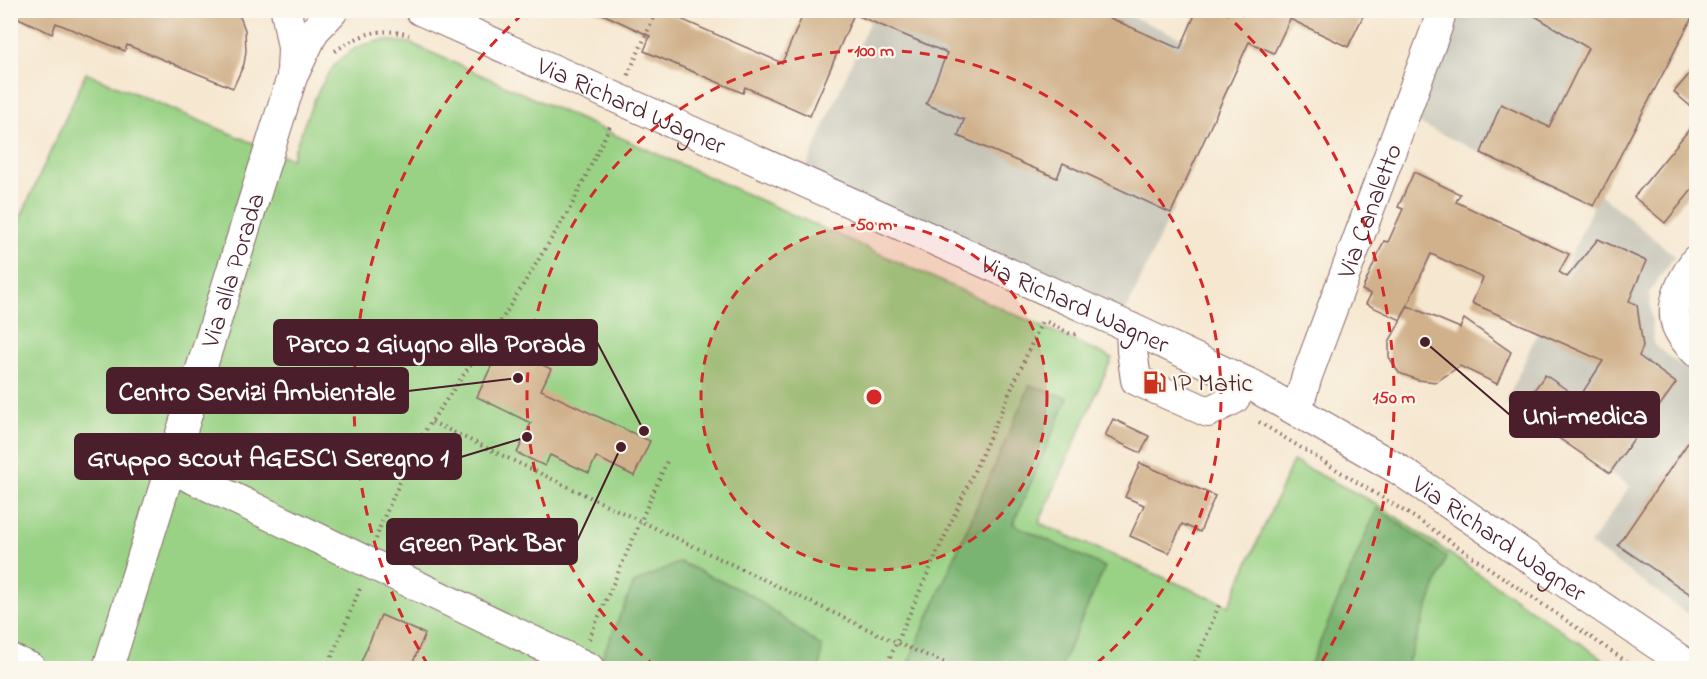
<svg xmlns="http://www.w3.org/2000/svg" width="1707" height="679" viewBox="0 0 1707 679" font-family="'Indie Flower',sans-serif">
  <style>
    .industrial { fill: #c6c5b8 }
    .green { fill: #99d285; stroke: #727858; stroke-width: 1.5 }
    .forest { fill: #7ab472; stroke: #626a4e; stroke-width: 1.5 }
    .building { fill: #d0b18b }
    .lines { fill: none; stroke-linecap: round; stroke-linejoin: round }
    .minor-casing { stroke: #866565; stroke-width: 32 }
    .path { stroke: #866565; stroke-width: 4; stroke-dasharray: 1.5 4.5; stroke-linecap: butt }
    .minor { stroke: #fff; stroke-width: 30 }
    .ring { fill: none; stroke: #d62828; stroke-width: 3; stroke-dasharray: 10 8 }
    .labels { text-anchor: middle; stroke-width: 4.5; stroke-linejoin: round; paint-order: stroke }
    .street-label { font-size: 26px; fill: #4a1f2b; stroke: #fbf7ec }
    .poi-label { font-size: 26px; fill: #4a1f2b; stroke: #fbf7ec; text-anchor: start }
    .centre { fill: #d62828; stroke: #fbf7ec; stroke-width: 3 }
    .ring-label { font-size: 18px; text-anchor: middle; font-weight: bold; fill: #d62828; stroke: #fbf7ec; stroke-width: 4.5; stroke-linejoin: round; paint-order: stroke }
    .leader { fill: none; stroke: #4a1f2b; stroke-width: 2 }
    .callout-dot { fill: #4a1f2b; stroke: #fbf7ec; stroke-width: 2 }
    .callout { fill: #4a1f2b; stroke: #4a1f2b; stroke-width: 2 }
    .callout-label { font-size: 27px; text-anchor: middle; font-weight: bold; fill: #fff }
  </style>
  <rect width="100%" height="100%" fill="#fbf7ec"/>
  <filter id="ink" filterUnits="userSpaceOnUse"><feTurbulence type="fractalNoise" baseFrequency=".0167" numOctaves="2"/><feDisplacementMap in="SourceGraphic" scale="12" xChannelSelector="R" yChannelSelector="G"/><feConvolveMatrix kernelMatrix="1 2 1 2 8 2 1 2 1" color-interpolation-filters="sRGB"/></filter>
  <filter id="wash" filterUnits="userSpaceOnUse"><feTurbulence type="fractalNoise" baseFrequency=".008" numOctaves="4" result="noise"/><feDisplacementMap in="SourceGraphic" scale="24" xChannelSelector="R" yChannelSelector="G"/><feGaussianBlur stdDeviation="1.35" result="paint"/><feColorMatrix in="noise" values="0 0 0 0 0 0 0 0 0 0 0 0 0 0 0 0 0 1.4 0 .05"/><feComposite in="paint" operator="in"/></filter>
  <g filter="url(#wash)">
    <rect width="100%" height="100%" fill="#f6e7d0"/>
    <g class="industrial">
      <polygon points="874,11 1118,11 1239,62 1123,318 803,175"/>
      <polygon points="1462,11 1696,11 1600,194 1675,256 1649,292 1654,345 1696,377 1696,620 1590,544 1630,486 1506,403 1593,206 1412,120"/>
    </g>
    <path class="green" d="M384,40L410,43L1112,358L1039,523L1229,606L1293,461L1377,504L1616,668H11V239L86,73L291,159C305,125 318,74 348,53C359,45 371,42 384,40Z"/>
    <g class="forest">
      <polygon points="1030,385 1068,398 1013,524 1105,567 1060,668 906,668"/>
      <polygon points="1377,508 1446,557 1406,668 1309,668"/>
      <polygon points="680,562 751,595 822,647 820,668 625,668 602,657 634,583"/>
    </g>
    <g id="blocks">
      <g class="building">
        <polygon points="10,10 235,10 241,19 245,30 246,51 244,64 233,88 127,45 125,51 56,23 52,34 10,14"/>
        <polygon points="594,10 660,10 782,63 805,10 1092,10 1180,49 1197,10 1366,10 1348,47 1290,19 1274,53 1249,42 1171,213 1063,163 1057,178 958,136 964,120 926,104 947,53 854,14 810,116 745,87 743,93 644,51 650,36"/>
        <polygon points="1525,10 1696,10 1594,206 1481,153 1501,104 1549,127 1588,48"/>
        <polygon points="1696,66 1696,111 1674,92"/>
        <polygon points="1696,121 1696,185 1665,223 1634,197"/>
        <polygon points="1414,172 1460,194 1456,202 1569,254 1559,272 1567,277 1598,239 1646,261 1629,301 1637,305 1643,347 1639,356 1676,383 1645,426 1644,424 1610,473 1519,411 1545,375 1579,398 1603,361 1472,303 1483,278 1431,254 1401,319 1408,306 1460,328 1464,319 1511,352 1497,384 1460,366 1436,382 1418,380 1399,373 1389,357 1389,342 1401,320 1366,304 1371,294 1362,290 1384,241 1388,242 1403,209 1398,207"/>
        <polygon points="501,345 551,369 541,390 650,441 634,476 596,457 589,473 550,455 545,466 517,453 531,423 477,397"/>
        <polygon points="1113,419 1149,436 1141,453 1105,436"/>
        <polygon points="1696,431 1696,598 1618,545"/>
        <polygon points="1140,463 1215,496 1200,532 1182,524 1169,553 1130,536 1144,505 1125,497"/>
        <polygon points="381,615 425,634 410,669 358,669"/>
      </g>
    </g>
  </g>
  <g filter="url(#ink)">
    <use href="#blocks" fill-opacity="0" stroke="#866565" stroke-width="1.5"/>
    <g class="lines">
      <defs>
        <g id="minor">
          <polyline points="286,10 293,48 292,71"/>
          <path id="s1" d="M420,10L1131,328L1246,382L1398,469L1692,668"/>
          <path d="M1696,260C1684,277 1669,304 1677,326C1681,336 1688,344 1696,352"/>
          <polyline points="1131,328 1132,351 1136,380 1208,412 1234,399 1246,382"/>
          <path id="s2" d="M1297,410L1307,376L1437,27L1441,12L1439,10"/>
          <polyline points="171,468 589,668"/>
          <polyline points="10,659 31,668"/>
          <path id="s3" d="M108,668L292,77L314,31L332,12"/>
        </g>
      </defs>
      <use href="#minor" class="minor-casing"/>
      <g class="path">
        <path d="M335,51C360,35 378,26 409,35"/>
        <polyline points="628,75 657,10"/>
        <polyline points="1047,322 1069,333 1079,335"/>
        <polyline points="432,422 897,643 957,668"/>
        <polyline points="1259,422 1417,519 1636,668"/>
        <polyline points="376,539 381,524 420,438 502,319 571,207 611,124"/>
        <polyline points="589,639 667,461"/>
        <polyline points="327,668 361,586"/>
        <polyline points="885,668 1043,319"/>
        <polyline points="1193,668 1220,603"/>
      </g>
      <use href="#minor" class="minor"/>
    </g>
  </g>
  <circle cx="874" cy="397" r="173" fill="#d62828" fill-opacity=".12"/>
  <g class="ring">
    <circle cx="874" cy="397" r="173"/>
    <path d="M656 667A347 347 0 1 1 1092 667"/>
    <path d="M428 665A520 520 0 0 1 526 11M1222 11A520 520 0 0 1 1320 665"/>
  </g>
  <defs>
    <symbol id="fuel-bare" viewBox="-9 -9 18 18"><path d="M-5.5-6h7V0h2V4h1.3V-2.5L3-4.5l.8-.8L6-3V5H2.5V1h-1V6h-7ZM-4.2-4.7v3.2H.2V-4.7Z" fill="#c8321e" stroke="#fbf7ec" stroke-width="2.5" paint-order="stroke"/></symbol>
  </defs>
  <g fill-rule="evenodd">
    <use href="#fuel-bare" x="1138" y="366" width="33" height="33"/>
  </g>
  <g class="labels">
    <g class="street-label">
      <text dy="9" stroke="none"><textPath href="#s1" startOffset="232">Via Richard Wagner</textPath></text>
      <text dy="9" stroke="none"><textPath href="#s2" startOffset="212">Via Canaletto</textPath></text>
      <text dy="9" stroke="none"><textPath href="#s3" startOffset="417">Via alla Porada</textPath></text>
      <text dy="9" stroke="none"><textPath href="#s1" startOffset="718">Via Richard Wagner</textPath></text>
      <text dy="9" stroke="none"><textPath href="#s1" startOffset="1204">Via Richard Wagner</textPath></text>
    </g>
    <g class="poi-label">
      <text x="1172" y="391">IP Matic</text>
    </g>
  </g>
  <circle cx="874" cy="397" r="9" class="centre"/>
  <g class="ring-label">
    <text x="874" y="56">100 m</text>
    <text x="874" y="230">50 m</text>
    <text x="1394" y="403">150 m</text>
  </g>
  <path class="leader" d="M644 431L597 342M518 378L408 391M1425 342L1510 415M527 437L461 457M621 447L577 541"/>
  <g class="callout-dot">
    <circle cx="644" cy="431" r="6"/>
    <circle cx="518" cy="378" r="6"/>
    <circle cx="1425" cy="342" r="6"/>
    <circle cx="527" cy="437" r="6"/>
    <circle cx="621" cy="447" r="6"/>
  </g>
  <g class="callout">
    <rect x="274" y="320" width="323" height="45" rx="6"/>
    <rect x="107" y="368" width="301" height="45" rx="6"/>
    <rect x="1510" y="392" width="149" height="45" rx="6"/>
    <rect x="75" y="434" width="386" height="45" rx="6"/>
    <rect x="387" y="519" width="190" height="45" rx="6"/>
  </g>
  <g class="callout-label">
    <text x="436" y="352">Parco 2 Giugno alla Porada</text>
    <text x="257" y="400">Centro Servizi Ambientale</text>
    <text x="1585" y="424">Uni-medica</text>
    <text x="268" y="466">Gruppo scout AGESCI Seregno 1</text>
    <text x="482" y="551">Green Park Bar</text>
  </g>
  <rect width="1707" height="679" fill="none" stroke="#fbf7ec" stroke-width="36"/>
</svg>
